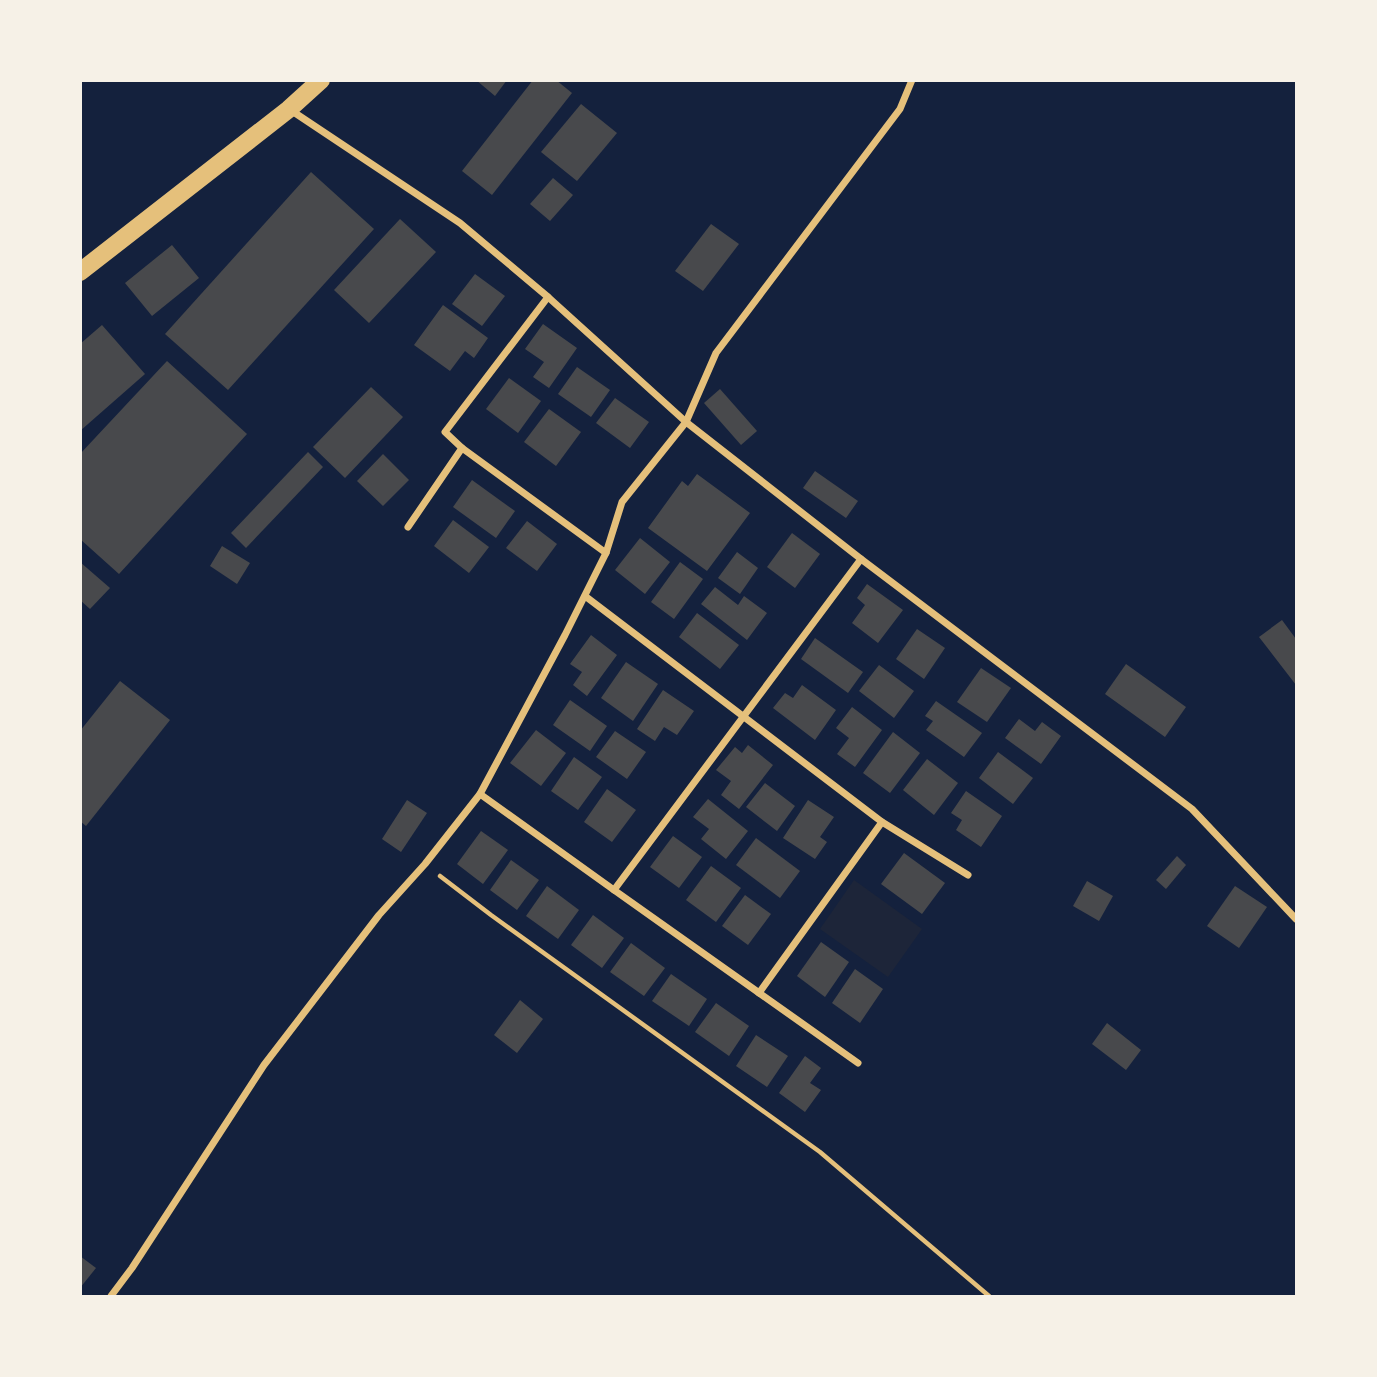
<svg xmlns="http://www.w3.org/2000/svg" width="1377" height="1377" viewBox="0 0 1377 1377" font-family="'Public Sans',sans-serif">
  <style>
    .green { fill: #1d2539 }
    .building { fill: #48494c }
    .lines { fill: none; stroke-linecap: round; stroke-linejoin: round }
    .path { stroke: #e5c07b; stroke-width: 4.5 }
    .minor { stroke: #e5c07b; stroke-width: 7 }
    .primary { stroke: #e5c07b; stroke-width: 18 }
  </style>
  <rect width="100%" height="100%" fill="#14213d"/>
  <polygon class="green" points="854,880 922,929 888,977 820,929"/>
  <g class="building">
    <polygon points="476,80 507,80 495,96"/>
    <polygon points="533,80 556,80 572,93 492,195 462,171"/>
    <polygon points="581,104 617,133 577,181 541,152"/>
    <polygon points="311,172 374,229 228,390 165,334"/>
    <polygon points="553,178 573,195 550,221 530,204"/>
    <polygon points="400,219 436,252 369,323 334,290"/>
    <polygon points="711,224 739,244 703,291 675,271"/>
    <polygon points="172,245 199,278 152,316 125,283"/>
    <polygon points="475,274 505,296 482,326 452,304"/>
    <polygon points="443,305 488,338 474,358 465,351 450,371 414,345"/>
    <polygon points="543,324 577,348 549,388 533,377 544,362 525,349"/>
    <polygon points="102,325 145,374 80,431 80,344"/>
    <polygon points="167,361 247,434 119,574 80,539 80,454"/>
    <polygon points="577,367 610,390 591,417 558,394"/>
    <polygon points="509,378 541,401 518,433 486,409"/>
    <polygon points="371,387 403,417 345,478 313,447"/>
    <polygon points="720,389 757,431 741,445 704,403"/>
    <polygon points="615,398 649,422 630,448 596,423"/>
    <polygon points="549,409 581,432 556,466 524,442"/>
    <polygon points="308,452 323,467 246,548 231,533"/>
    <polygon points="383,454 409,480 383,506 357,481"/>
    <polygon points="815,471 858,501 846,518 803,488"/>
    <polygon points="697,474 750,513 707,571 648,528 682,481 688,486"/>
    <polygon points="472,480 515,511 496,538 453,507"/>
    <polygon points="453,520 489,547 469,573 434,546"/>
    <polygon points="527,521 557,544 537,571 506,548"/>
    <polygon points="792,533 820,554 795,588 767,567"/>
    <polygon points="640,538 670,562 645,594 615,570"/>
    <polygon points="222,546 250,563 237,584 210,566"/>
    <polygon points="737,552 758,568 740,594 718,578"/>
    <polygon points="80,562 110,588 90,609 80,600"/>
    <polygon points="680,562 703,579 674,619 651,602"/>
    <polygon points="867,584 903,610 878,643 852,623 865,605 857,598"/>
    <polygon points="715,587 738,605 744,596 767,613 747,640 701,604"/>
    <polygon points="697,613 739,645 720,669 679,637"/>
    <polygon points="1282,620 1296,639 1296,685 1259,637"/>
    <polygon points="917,629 945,648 924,679 896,659"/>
    <polygon points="591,635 617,655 587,696 573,685 582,672 570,664"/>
    <polygon points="815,638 863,672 848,693 801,659"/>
    <polygon points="626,662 658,684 633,721 601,698"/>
    <polygon points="1126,664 1186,707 1165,737 1105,694"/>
    <polygon points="879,665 914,691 894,718 859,691"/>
    <polygon points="981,668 1011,688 987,722 957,702"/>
    <polygon points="120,681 170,720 86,826 80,821 80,731"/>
    <polygon points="802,685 836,710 815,740 773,708 785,693 793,698"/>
    <polygon points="663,690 694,711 677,735 664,727 655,741 637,729"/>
    <polygon points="570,700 607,726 590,751 553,725"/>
    <polygon points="936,701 982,733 964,757 926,730 933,721 925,716"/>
    <polygon points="852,707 882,730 855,767 837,754 849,738 836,728"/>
    <polygon points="1019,719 1035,731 1042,722 1061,736 1041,764 1005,738"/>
    <polygon points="536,730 566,753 541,786 510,763"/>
    <polygon points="615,731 646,752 627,779 596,757"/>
    <polygon points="893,732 920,753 890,793 863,773"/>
    <polygon points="748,745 773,765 739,809 721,795 731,781 716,770 735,747 742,753"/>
    <polygon points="998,752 1033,778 1013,804 979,778"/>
    <polygon points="574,757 602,777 578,810 551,791"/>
    <polygon points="927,759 958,783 934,815 903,790"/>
    <polygon points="765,783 795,806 777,831 746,807"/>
    <polygon points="607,789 636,810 612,842 584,822"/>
    <polygon points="966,791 1002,816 981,847 956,830 962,820 951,813"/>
    <polygon points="708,799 748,831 726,859 701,839 709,829 693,817"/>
    <polygon points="407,800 427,813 401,852 382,839"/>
    <polygon points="808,800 834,817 820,837 827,842 815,859 783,838"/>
    <polygon points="481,831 508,850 483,884 457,864"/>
    <polygon points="673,836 702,857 679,888 650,867"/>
    <polygon points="756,838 800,871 780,898 736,865"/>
    <polygon points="904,853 945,883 922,914 881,884"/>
    <polygon points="1177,856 1186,865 1166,889 1156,880"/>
    <polygon points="511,860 539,880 517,910 490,890"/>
    <polygon points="711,866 741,888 716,922 686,900"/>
    <polygon points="1087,881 1113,896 1099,921 1073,906"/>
    <polygon points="547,886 579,910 558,939 526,916"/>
    <polygon points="1235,886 1267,907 1239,948 1207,926"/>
    <polygon points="745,895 771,914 748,945 722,926"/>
    <polygon points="593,915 624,938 602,968 571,945"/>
    <polygon points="821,942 849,962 825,997 797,976"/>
    <polygon points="631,943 665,968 644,996 610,972"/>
    <polygon points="855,969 883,989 860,1023 832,1003"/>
    <polygon points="671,974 707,999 689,1026 652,1001"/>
    <polygon points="520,1000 543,1019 517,1053 494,1035"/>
    <polygon points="716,1003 749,1026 729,1056 695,1032"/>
    <polygon points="1107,1023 1141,1050 1126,1070 1092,1044"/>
    <polygon points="756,1035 788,1056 767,1087 736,1066"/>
    <polygon points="805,1056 821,1068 810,1083 821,1090 805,1112 779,1093"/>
    <polygon points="80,1256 96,1268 80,1288"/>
  </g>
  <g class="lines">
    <polyline class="path" points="440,876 491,915 820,1152 989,1296"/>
    <g class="minor">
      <polyline points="289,109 460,223 548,297 686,422 861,559 1192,809 1296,919"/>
      <polyline points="548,297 445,432 462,448 606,553"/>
      <polyline points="408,527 462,448"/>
      <polyline points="585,596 882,822 968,875"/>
      <polyline points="480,794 614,890 861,559"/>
      <polyline points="614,890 858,1063"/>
      <polyline points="759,993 882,822"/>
      <polyline points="111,1296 132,1268 264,1065 379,915 425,864 480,794 565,635 606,553 622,502 686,422 716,353 900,109 912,80"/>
    </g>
    <polyline class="primary" points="80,272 289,109 321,80"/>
  </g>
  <rect width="1377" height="1377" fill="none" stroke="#f6f1e7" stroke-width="164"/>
</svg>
